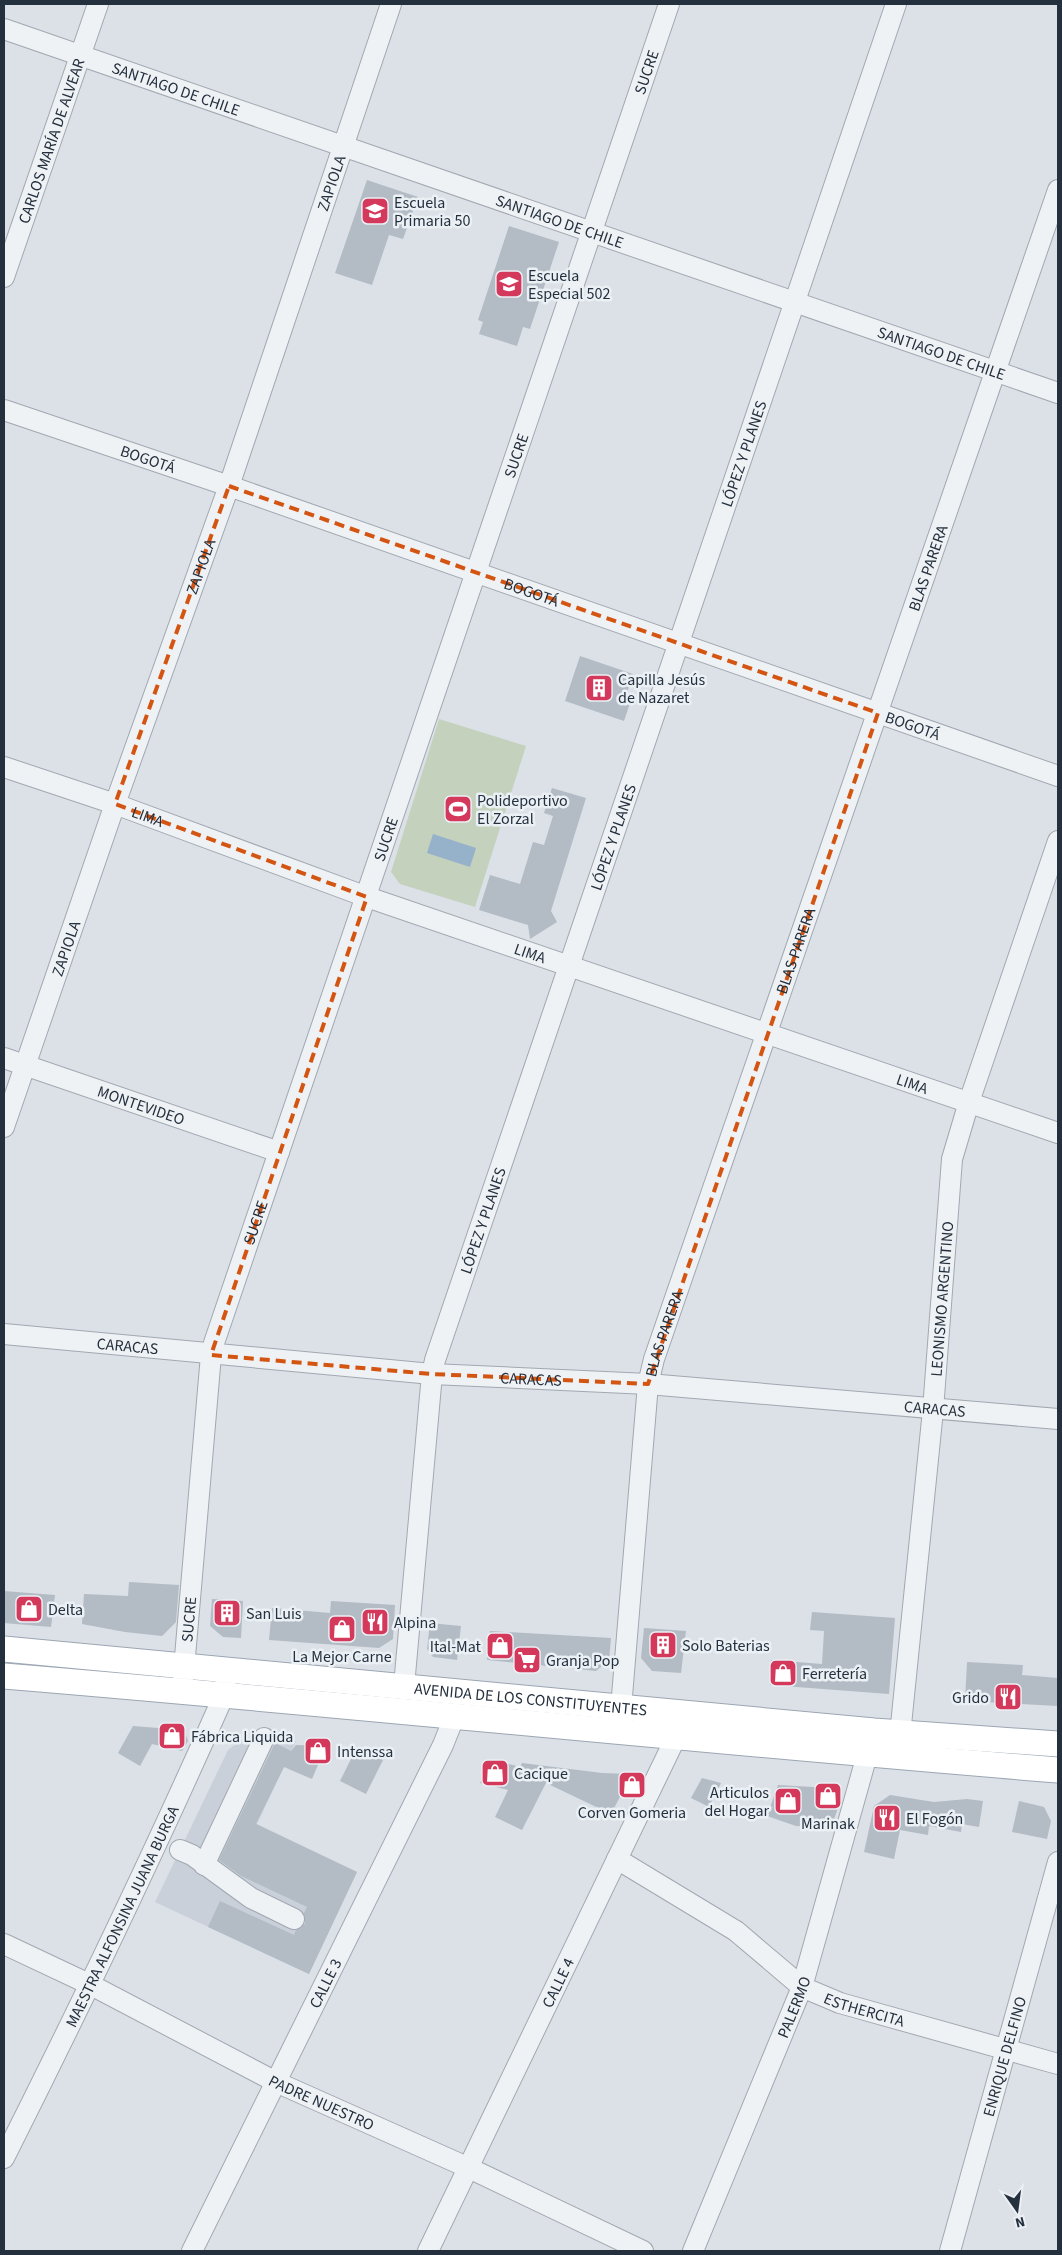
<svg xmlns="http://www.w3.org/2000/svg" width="1062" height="2255" viewBox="0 0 1062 2255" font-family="'Source Sans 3',sans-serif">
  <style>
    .built { fill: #cad0d9 }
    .green { fill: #c3d1bd }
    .water { fill: #95b2ca }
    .building { fill: #b3bbc4 }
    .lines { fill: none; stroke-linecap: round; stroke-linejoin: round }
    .minor-casing { stroke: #a1a8b1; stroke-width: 22 }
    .major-casing { stroke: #9ba6b3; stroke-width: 27 }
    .minor { stroke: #eff2f5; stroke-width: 20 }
    .major { stroke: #fff; stroke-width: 25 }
    .marked { fill: none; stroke: #d45511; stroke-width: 4; stroke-dasharray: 10 6; stroke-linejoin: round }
    .labels { text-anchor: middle; stroke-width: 5; stroke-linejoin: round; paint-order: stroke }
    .street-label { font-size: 16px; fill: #25303e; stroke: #ebf0f5 }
    .poi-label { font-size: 16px; fill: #25303e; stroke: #ebf0f5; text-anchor: start }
  </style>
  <rect width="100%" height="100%" fill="#dce1e7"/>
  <polygon class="built" points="245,1737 296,1741 257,1824 357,1872 309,1974 155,1902 228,1750"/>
  <polygon class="green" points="439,719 526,746 475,907 400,884 391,872"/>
  <polygon class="water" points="433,834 476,848 470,867 427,853"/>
  <g class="building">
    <polygon points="367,180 418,197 403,239 389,235 372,285 335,273"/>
    <polygon points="509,226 559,242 530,329 523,327 517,346 479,334 483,322 478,320"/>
    <polygon points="580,656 633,674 624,702 630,703 624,721 565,701"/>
    <polygon points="552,788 586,798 551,911 557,922 530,939 528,925 479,910 490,875 520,884 533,842 544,845 553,816 544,813"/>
    <polygon points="129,1582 179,1585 176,1622 162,1636 125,1632 82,1624 84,1594 128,1596"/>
    <polygon points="4,1591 55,1595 51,1627 4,1623"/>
    <polygon points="212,1599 243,1601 241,1638 223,1637 210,1626"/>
    <polygon points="331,1601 395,1605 393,1639 379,1648 269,1640 272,1608 330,1613"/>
    <polygon points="812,1612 895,1618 889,1694 770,1685 771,1660 822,1664 824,1631 810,1630"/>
    <polygon points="430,1623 461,1626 457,1660 433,1657 427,1649"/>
    <polygon points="644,1628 686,1631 681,1673 652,1671 641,1658"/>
    <polygon points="490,1631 611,1638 609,1660 596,1671 487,1660"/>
    <polygon points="967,1662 1023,1665 1022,1675 1058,1678 1058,1706 965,1701"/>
    <polygon points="133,1726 184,1730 188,1741 182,1751 152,1744 140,1766 118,1753"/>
    <polygon points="275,1743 291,1751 296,1745 326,1746 312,1779 284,1767 256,1824 357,1872 309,1974 208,1927 220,1901 294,1935 296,1930 305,1924 304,1913 307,1907 241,1876 219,1860"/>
    <polygon points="357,1747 388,1750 366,1794 340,1781"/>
    <polygon points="494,1760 520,1767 522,1763 602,1773 630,1774 642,1779 635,1796 623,1791 611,1814 546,1783 522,1830 495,1817 508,1790 480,1783"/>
    <polygon points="702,1778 721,1783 709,1807 691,1798"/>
    <polygon points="778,1785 831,1788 840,1802 831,1828 796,1826 767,1816"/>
    <polygon points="890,1795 934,1802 967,1799 983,1801 979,1827 962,1824 961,1832 929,1826 928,1835 900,1830 894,1859 864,1852 874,1806"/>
    <polygon points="1019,1801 1044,1807 1051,1821 1047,1839 1012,1832"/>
  </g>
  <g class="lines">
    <defs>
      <g id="minor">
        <path id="s1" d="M4,29L1058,393"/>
        <path id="s2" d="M4,277L98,4"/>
        <path id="s3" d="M4,410L229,486L1058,776"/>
        <path id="s4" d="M4,767L115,804L367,897L1058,1133"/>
        <path id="s5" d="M4,1058L279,1152"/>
        <path id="s6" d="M4,1127L115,804L229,486L391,4"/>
        <path id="s7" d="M4,1334L432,1374L648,1384L1058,1419"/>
        <path id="s8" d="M183,1680L211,1355L214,1343L669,4"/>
        <path id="s9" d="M404,1686L432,1374L435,1360L896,4"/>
        <path id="s10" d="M620,1720L648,1384L654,1359L1058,190"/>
        <polyline points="180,1850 192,1855 251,1898 294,1919"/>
        <path id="s11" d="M617,1859L736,1931L802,1987L840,2003L1058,2064"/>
        <polyline points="204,1865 264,1738"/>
        <path id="s12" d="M4,1944L91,1985L276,2082L469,2168L643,2251"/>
        <path id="s13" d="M4,2158C81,2005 155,1851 224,1695L227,1670"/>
        <path id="s14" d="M192,2251L443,1745L455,1715"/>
        <path id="s15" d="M428,2251L676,1737L680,1723"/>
        <path id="s16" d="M693,2251L802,1987L867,1755C879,1743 896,1742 901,1725L933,1410L952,1159L969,1102L1058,841"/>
        <path id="s17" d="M950,2251L1058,1862"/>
      </g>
      <g id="major">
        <path id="s18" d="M4,1649L874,1731L1058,1744"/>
        <path d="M4,1676C356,1705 706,1742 1058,1770"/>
      </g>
    </defs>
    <use href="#minor" class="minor-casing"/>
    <use href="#major" class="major-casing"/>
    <use href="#minor" class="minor"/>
    <use href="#major" class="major"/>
  </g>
  <path class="marked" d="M229,486L878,713L648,1384L432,1374L211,1355L367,897L115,804Z"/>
  <defs>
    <symbol id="school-square" viewBox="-11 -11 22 22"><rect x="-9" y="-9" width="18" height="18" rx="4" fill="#d4395b" stroke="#ebf0f5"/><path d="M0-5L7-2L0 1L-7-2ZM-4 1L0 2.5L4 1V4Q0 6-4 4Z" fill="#fff"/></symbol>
    <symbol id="building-square" viewBox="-11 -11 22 22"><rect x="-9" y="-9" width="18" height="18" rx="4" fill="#d4395b" stroke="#ebf0f5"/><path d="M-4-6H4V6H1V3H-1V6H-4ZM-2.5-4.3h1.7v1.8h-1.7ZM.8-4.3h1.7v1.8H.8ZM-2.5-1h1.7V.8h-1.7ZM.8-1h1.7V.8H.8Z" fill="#fff"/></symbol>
    <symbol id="stadium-square" viewBox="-11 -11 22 22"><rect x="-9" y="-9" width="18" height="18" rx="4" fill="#d4395b" stroke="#ebf0f5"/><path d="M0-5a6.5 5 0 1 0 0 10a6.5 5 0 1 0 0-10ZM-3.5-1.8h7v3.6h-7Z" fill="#fff"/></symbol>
    <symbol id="shop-square" viewBox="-11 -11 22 22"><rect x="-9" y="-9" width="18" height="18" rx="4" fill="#d4395b" stroke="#ebf0f5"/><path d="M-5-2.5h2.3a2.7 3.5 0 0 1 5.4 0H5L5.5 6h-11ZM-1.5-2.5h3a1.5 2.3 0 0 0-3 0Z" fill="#fff"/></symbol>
    <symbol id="restaurant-square" viewBox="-11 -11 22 22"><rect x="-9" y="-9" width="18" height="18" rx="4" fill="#d4395b" stroke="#ebf0f5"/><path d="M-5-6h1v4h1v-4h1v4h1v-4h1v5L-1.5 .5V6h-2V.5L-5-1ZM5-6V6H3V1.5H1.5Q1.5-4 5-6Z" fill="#fff"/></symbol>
    <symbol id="supermarket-square" viewBox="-11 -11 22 22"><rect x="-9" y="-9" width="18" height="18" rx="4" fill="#d4395b" stroke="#ebf0f5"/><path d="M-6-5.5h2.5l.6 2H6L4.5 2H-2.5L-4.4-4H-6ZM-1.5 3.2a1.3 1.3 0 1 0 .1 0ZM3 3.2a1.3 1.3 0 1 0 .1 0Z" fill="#fff"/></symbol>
  </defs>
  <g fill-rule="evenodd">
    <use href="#school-square" x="359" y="195" width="32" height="32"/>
    <use href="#school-square" x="493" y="268" width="32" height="32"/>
    <use href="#building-square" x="583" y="672" width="32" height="32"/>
    <use href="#stadium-square" x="442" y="793" width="32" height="32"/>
    <use href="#shop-square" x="13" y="1593" width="32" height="32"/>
    <use href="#building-square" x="211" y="1597" width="32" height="32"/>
    <use href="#restaurant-square" x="359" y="1606" width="32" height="32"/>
    <use href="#shop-square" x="326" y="1613" width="32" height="32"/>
    <use href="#building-square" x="647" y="1629" width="32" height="32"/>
    <use href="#shop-square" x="484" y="1630" width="32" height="32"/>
    <use href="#supermarket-square" x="511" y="1644" width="32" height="32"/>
    <use href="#shop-square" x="767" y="1657" width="32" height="32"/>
    <use href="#restaurant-square" x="992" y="1681" width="32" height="32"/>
    <use href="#shop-square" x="156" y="1720" width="32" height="32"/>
    <use href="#shop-square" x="302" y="1735" width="32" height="32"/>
    <use href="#shop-square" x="479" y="1757" width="32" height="32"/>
    <use href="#shop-square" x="616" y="1769" width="32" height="32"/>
    <use href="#shop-square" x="812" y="1780" width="32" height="32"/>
    <use href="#shop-square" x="772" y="1785" width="32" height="32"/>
    <use href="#restaurant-square" x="871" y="1802" width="32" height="32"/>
  </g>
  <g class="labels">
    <g class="street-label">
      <text dy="6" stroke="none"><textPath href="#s8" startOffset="1681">SUCRE</textPath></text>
      <text dy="6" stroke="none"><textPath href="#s1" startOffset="182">SANTIAGO DE CHILE</textPath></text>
      <text dy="6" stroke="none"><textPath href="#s2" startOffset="144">CARLOS MARÍA DE ALVEAR</textPath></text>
      <text dy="6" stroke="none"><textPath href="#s6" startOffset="999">ZAPIOLA</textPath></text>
      <text dy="6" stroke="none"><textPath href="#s1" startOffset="588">SANTIAGO DE CHILE</textPath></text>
      <text dy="6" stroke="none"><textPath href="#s1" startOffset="992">SANTIAGO DE CHILE</textPath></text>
      <text dy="6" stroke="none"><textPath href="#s9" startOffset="1285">LÓPEZ Y PLANES</textPath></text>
      <text dy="6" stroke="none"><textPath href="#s8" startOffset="1276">SUCRE</textPath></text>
      <text dy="6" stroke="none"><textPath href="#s3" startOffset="152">BOGOTÁ</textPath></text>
      <text dy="6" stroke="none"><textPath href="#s6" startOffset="594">ZAPIOLA</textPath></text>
      <text dy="6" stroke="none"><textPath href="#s10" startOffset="1200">BLAS PARERA</textPath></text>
      <text dy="6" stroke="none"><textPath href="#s3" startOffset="558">BOGOTÁ</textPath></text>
      <text dy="6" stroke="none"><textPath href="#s3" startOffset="962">BOGOTÁ</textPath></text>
      <text dy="6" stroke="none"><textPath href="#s4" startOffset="152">LIMA</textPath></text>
      <text dy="6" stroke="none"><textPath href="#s9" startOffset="880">LÓPEZ Y PLANES</textPath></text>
      <text dy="6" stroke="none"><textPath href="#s8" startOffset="871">SUCRE</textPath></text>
      <text dy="6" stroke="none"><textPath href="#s6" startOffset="189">ZAPIOLA</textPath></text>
      <text dy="6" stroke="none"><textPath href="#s10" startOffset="795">BLAS PARERA</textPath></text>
      <text dy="6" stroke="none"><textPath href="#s4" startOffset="558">LIMA</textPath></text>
      <text dy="6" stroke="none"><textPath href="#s4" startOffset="962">LIMA</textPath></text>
      <text dy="6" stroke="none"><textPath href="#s5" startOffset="145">MONTEVIDEO</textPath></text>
      <text dy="6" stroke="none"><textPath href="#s9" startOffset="475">LÓPEZ Y PLANES</textPath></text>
      <text dy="6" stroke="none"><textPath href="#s8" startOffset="466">SUCRE</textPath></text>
      <text dy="6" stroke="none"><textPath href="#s16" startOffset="1001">LEONISMO ARGENTINO</textPath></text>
      <text dy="6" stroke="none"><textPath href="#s10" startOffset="390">BLAS PARERA</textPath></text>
      <text dy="6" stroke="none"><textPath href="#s7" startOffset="124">CARACAS</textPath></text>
      <text dy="6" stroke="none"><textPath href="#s7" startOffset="529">CARACAS</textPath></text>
      <text dy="6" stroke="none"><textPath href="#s7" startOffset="934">CARACAS</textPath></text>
      <text dy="6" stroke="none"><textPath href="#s8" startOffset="61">SUCRE</textPath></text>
      <text dy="6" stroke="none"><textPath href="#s18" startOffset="529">AVENIDA DE LOS CONSTITUYENTES</textPath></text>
      <text dy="6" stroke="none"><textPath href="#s13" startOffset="269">MAESTRA ALFONSINA JUANA BURGA</textPath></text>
      <text dy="6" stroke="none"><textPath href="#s15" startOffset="298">CALLE 4</textPath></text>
      <text dy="6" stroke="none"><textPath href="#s14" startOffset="299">CALLE 3</textPath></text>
      <text dy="6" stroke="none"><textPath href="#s16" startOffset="264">PALERMO</textPath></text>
      <text dy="6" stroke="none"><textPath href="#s11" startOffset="292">ESTHERCITA</textPath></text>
      <text dy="6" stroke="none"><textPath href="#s17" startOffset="202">ENRIQUE DELFINO</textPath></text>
      <text dy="6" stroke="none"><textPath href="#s12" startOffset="355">PADRE NUESTRO</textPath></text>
    </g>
    <g class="poi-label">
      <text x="394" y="208">Escuela<tspan x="394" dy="18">Primaria 50</tspan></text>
      <text x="528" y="281">Escuela<tspan x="528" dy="18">Especial 502</tspan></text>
      <text x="618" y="685">Capilla Jesús<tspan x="618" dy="18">de Nazaret</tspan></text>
      <text x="477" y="806">Polideportivo<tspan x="477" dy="18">El Zorzal</tspan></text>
      <text x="48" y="1615">Delta</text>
      <text x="246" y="1619">San Luis</text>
      <text x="394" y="1628">Alpina</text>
      <text x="682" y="1651">Solo Baterias</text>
      <text x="481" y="1652" text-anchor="end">Ital-Mat</text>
      <text x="342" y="1662" text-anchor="middle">La Mejor Carne</text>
      <text x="546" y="1666">Granja Pop</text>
      <text x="802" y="1679">Ferretería</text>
      <text x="989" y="1703" text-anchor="end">Grido</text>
      <text x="191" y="1742">Fábrica Liquida</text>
      <text x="337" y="1757">Intenssa</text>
      <text x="514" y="1779">Cacique</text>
      <text x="769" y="1798" text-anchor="end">Articulos<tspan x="769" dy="18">del Hogar</tspan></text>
      <text x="632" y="1818" text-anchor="middle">Corven Gomeria</text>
      <text x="906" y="1824">El Fogón</text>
      <text x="828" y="1829" text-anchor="middle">Marinak</text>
    </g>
  </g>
  <rect width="1062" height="2255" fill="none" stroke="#25303e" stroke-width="10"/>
  <g transform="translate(1017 2210) rotate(166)" stroke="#ebf0f5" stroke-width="4" paint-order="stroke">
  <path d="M0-4L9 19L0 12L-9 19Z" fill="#25303e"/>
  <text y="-8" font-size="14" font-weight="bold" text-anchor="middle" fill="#25303e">N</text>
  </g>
</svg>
